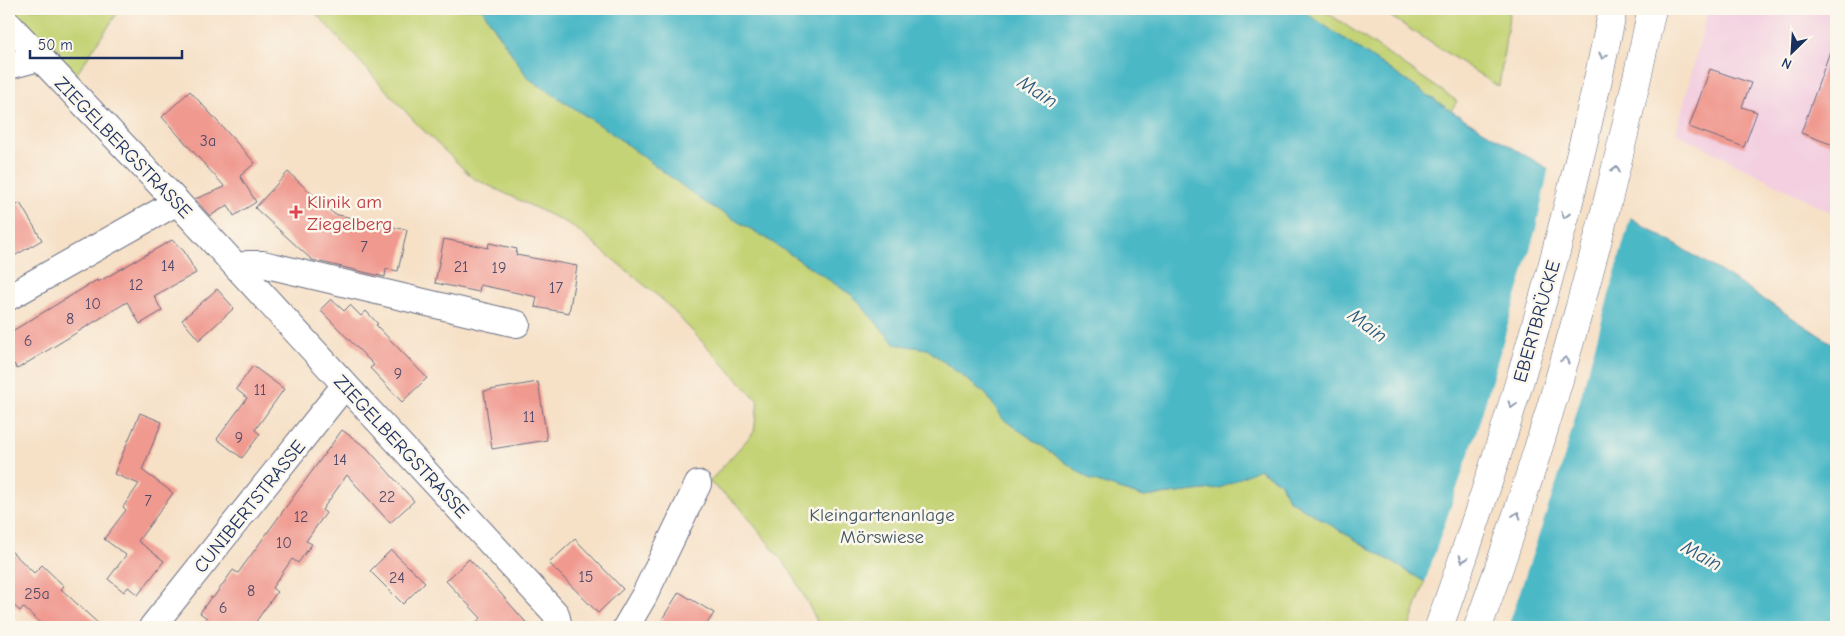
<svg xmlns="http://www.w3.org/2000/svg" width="1845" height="636" viewBox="0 0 1845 636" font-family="'Comic Neue',sans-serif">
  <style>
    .built { fill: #f3cfe0 }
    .green { fill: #c4d375; stroke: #70816a }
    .water { fill: #4bb8c6; stroke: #337492 }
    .pier { fill: #f6e0c6 }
    .building { fill: #f0998f }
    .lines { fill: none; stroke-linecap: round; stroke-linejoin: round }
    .minor-casing { stroke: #686d82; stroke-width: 28 }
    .highway-casing { stroke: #686d82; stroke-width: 29 }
    .minor { stroke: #fff; stroke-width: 26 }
    .highway { stroke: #fff; stroke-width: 28 }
    .oneway { stroke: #8d97ae }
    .health-dot { fill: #e0444e; stroke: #fbf7ec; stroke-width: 2 }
    .labels { text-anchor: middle; stroke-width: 5; stroke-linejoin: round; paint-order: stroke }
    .number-label { font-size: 16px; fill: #504a6a }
    .street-label { font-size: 19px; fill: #1b2f5e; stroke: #fbf7ec }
    .health-label { font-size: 19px; fill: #be3a42; stroke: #fbf7ec; text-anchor: start }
    .park-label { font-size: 19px; fill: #455864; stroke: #fbf7ec }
    .water-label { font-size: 20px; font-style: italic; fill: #29587d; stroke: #fbf7ec }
  </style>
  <rect width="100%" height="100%" fill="#fbf7ec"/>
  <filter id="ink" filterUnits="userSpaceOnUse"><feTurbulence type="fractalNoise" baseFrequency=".02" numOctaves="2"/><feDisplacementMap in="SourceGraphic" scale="10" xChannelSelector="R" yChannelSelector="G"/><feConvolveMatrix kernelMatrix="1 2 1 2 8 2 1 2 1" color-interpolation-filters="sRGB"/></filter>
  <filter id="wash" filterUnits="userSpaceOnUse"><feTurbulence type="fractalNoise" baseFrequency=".0096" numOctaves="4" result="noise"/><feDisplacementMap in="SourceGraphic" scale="20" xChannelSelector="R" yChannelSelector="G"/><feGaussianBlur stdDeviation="1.12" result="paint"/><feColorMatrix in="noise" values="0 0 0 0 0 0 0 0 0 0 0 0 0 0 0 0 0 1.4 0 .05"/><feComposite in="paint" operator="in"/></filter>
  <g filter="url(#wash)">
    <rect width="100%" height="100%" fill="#f6e0c6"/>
    <polygon class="built" points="1708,9 1836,9 1836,215 1676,133"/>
    <g class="green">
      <polygon points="9,9 120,9 72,81 9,14"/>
      <polygon points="312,9 482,9 528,78 606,129 703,201 766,238 853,296 895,344 927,349 986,394 1003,419 1091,480 1144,497 1220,488 1258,469 1281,483 1288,499 1425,582 1409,627 820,627 792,573 739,506 709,482 754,432 758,401 664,301 571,225 473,178 416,123"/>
      <polygon points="1300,9 1322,9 1457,101 1451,111"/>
      <polygon points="1379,9 1510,9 1499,87"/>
    </g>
    <polygon class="water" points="482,9 1300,9 1451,111 1720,271 1836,346 1836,627 1494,627 1425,582 1288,499 1281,483 1259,469 1220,488 1144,497 1091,480 1003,419 986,394 927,349 895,344 853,296 766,238 703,201 606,129 528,78"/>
    <polygon class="pier" points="1549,167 1631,215 1560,472 1508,627 1489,627 1424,585 1479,424 1536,229"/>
    <g id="blocks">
      <g class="building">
        <polygon points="1834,40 1836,40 1836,146 1801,133"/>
        <polygon points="1710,69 1751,83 1742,107 1757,112 1744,147 1689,127"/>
        <polygon points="190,91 255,163 240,176 256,202 234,216 228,205 210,216 195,199 225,187 162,117"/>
        <polygon points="288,172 334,214 407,230 398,271 386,269 385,277 312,260 255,208"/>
        <polygon points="20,203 42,240 9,259 9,210"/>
        <polygon points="444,239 488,248 489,243 517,249 516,255 577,266 569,313 535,307 537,297 480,285 479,292 435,283"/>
        <polygon points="172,240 184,251 196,273 154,296 162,311 140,324 127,302 17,369 14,364 9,367 9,333 97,280 98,282"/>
        <polygon points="217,289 234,308 199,340 182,320"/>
        <polygon points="331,299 344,311 350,305 361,316 366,311 378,324 376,325 427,378 402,402 370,368 374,365 320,310"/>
        <polygon points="253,366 284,389 255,430 260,434 242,458 217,439 247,398 236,389"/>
        <polygon points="538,382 547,440 492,449 484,391"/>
        <polygon points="140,413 162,422 142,470 173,493 138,541 164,561 138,595 128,587 124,592 108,579 126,555 104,539 126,510 123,507 139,484 114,474"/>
        <polygon points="342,430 367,448 414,501 390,523 347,475 322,510 326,513 306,541 312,544 298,563 292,559 272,588 277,592 252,627 200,627 207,618 200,613 211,597 213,598 233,570 238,573"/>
        <polygon points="575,539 623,589 598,613 549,563"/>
        <polygon points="9,549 34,573 42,565 64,586 61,589 102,627 45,627 23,607 20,611 9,601"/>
        <polygon points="391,550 425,582 403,604 370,571"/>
        <polygon points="469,559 488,579 530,627 471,627 481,618 446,581"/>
        <polygon points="679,592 714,613 705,627 657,627"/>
      </g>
    </g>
  </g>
  <g filter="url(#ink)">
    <use href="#blocks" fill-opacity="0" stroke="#686d82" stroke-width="1"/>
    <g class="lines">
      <defs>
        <g id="minor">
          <polyline points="9,25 177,202 556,614 559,627"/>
          <polyline points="9,66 39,58"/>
          <polyline points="239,268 248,264 263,264 517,324"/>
          <polyline points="9,297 177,202"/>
          <polyline points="152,627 345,385"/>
          <polyline points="626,627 644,596 698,484"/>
        </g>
        <g id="highway">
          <path d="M1439,627C1511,426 1570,219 1613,9"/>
          <path d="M1478,627C1551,426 1608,218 1652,9"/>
        </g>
      </defs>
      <use href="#minor" class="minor-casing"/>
      <use href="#highway" class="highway-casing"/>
      <use href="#minor" class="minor"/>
      <use href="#highway" class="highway"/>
    </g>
    <defs><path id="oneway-chevron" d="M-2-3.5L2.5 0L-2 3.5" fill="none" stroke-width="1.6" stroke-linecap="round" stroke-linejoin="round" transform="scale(1.25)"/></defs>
    <g class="oneway">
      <use href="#oneway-chevron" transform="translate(1603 56) rotate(103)"/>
      <use href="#oneway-chevron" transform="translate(1616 169) rotate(-76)"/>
      <use href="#oneway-chevron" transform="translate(1565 215) rotate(104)"/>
      <use href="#oneway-chevron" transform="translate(1565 360) rotate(-74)"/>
      <use href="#oneway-chevron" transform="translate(1512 405) rotate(106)"/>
      <use href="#oneway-chevron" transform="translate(1517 515) rotate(-72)"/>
      <use href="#oneway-chevron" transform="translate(1463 559) rotate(109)"/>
    </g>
  </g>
  <path class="health-dot" d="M293.5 204.5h5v5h5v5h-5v5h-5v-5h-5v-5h5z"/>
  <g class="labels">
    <g class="number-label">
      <text x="208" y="146">3a</text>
      <text x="364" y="252">7</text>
      <text x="168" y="271">14</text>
      <text x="461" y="272">21</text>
      <text x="499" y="273">19</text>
      <text x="136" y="290">12</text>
      <text x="556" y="293">17</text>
      <text x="93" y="309">10</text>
      <text x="70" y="324">8</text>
      <text x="28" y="346">6</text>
      <text x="398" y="379">9</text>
      <text x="260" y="395">11</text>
      <text x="529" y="422">11</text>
      <text x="239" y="443">9</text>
      <text x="340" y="465">14</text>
      <text x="387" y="502">22</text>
      <text x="148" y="506">7</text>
      <text x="301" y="522">12</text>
      <text x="284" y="548">10</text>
      <text x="586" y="582">15</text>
      <text x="397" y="583">24</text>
      <text x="251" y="596">8</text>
      <text x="37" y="599">25a</text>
      <text x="223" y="613">6</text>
    </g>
    <g class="street-label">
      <text transform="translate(124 147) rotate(46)" y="7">ZIEGELBERGSTRASSE</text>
      <text transform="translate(1536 321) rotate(-74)" y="7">EBERTBRÜCKE</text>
      <text transform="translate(402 446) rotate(47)" y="7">ZIEGELBERGSTRASSE</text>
      <text transform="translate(249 506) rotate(-51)" y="7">CUNIBERTSTRASSE</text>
    </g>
    <g class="health-label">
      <text x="307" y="208">Klinik am<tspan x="307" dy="22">Ziegelberg</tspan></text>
    </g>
    <g class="park-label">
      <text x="882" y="521">Kleingartenanlage<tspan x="882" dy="22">Mörswiese</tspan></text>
    </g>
    <g class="water-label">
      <text transform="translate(1038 91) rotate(33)" y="7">Main</text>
      <text transform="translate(1368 325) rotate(37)" y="7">Main</text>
      <text transform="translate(1702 555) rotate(29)" y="7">Main</text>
    </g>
  </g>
  <rect width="1845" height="636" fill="none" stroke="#fbf7ec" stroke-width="30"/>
  <g transform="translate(1792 52) rotate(205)" stroke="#fbf7ec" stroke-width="4" paint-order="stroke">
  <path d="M0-4L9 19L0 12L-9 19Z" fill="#1b2f5e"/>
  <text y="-8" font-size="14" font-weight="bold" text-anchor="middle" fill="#1b2f5e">N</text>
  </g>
  <path d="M30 50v8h152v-8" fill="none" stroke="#1b2f5e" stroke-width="2.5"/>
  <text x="38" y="50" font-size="15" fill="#1b2f5e" stroke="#fbf7ec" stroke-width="4" paint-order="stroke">50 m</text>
</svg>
